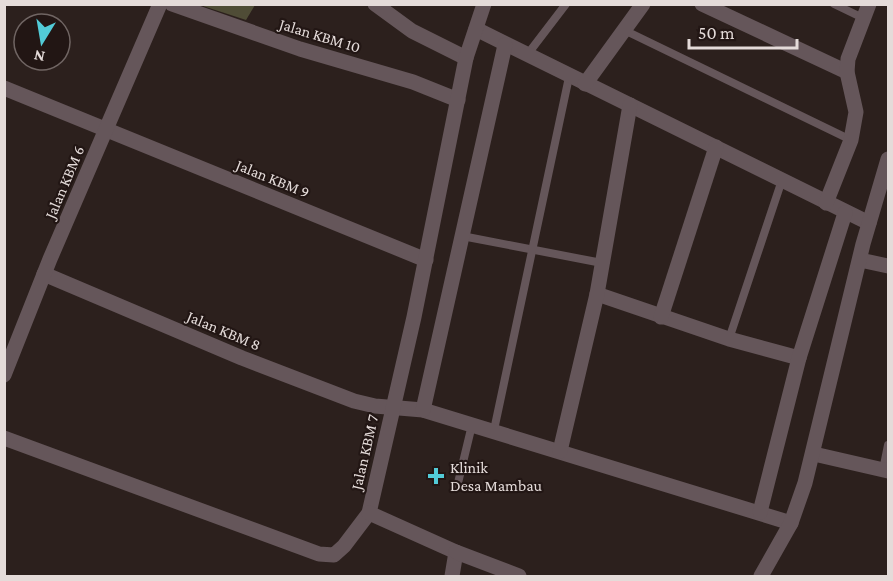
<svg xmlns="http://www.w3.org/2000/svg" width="893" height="581" viewBox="0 0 893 581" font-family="'Crimson Pro',serif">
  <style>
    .green { fill: #4f4c36 }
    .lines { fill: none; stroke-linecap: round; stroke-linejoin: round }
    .service { stroke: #65565a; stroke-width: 8 }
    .minor { stroke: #65565a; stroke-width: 15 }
    .poi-dot { fill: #52cbd7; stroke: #221614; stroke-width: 2 }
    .labels { text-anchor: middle; stroke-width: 4.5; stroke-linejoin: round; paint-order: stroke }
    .street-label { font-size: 16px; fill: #e4dbd9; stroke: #221614 }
    .poi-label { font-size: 16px; fill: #e4dbd9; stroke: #221614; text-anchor: start }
  </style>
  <rect width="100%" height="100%" fill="#2c201d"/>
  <polygon class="green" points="200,5 255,5 246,20"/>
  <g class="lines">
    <g class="service">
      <polyline points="834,4 863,18"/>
      <polyline points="624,30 851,140"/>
      <polyline points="527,55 566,4"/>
      <polyline points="462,236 602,263"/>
      <polyline points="729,339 782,180"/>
      <polyline points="494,430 569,77"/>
      <polyline points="883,470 888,445"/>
      <polyline points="457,487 472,425"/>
    </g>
    <g class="minor">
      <polyline points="172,4 300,49 413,82 458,100"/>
      <polyline points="375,4 412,31 466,58"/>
      <polyline points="702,4 847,72"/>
      <polyline points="476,29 869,223"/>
      <polyline points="585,84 643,4"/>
      <polyline points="4,88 426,260"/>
      <polyline points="826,203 851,140 856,112 847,72 848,59 869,4"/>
      <polyline points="860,260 888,266"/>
      <polyline points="44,274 242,358 354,401 375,406 423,410 791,523"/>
      <polyline points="597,294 729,339 799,358"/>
      <polyline points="661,317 716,147"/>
      <polyline points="4,375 50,259 160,4"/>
      <polyline points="423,410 505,45"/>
      <polyline points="4,438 319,554 334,555 344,546 369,513 414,317 466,58 484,4"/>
      <polyline points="560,451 597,294 630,105"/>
      <polyline points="814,454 888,471"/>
      <polyline points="760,512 799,358 845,213"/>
      <polyline points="369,513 456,552 452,576"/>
      <polyline points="456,552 519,576"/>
      <polyline points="761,576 791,523 805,483 863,244 888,159"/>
    </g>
  </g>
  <path class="poi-dot" d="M433 467h6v6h6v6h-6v6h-6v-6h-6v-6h6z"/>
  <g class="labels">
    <g class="street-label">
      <text transform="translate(320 35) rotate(17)" y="6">Jalan KBM 10</text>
      <text transform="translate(273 178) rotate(22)" y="6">Jalan KBM 9</text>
      <text transform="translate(64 182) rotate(-67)" y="6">Jalan KBM 6</text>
      <text transform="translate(224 330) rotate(23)" y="6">Jalan KBM 8</text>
      <text transform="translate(364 452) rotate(-77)" y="6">Jalan KBM 7</text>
    </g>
    <g class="poi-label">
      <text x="450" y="473">Klinik<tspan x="450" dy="18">Desa Mambau</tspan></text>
    </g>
  </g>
  <rect width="893" height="581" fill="none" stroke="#e4dbd9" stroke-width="12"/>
  <g transform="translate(42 42) rotate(191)"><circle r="28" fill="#221614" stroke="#706563" stroke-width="1.5"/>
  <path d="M0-4.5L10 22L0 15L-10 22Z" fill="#52cbd7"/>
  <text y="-9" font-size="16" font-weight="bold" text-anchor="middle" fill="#e4dbd9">N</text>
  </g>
  <path d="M689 39v9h108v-9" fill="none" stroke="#e4dbd9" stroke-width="3"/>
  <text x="698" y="39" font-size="18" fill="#e4dbd9" stroke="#221614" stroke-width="4.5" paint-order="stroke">50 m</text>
</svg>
